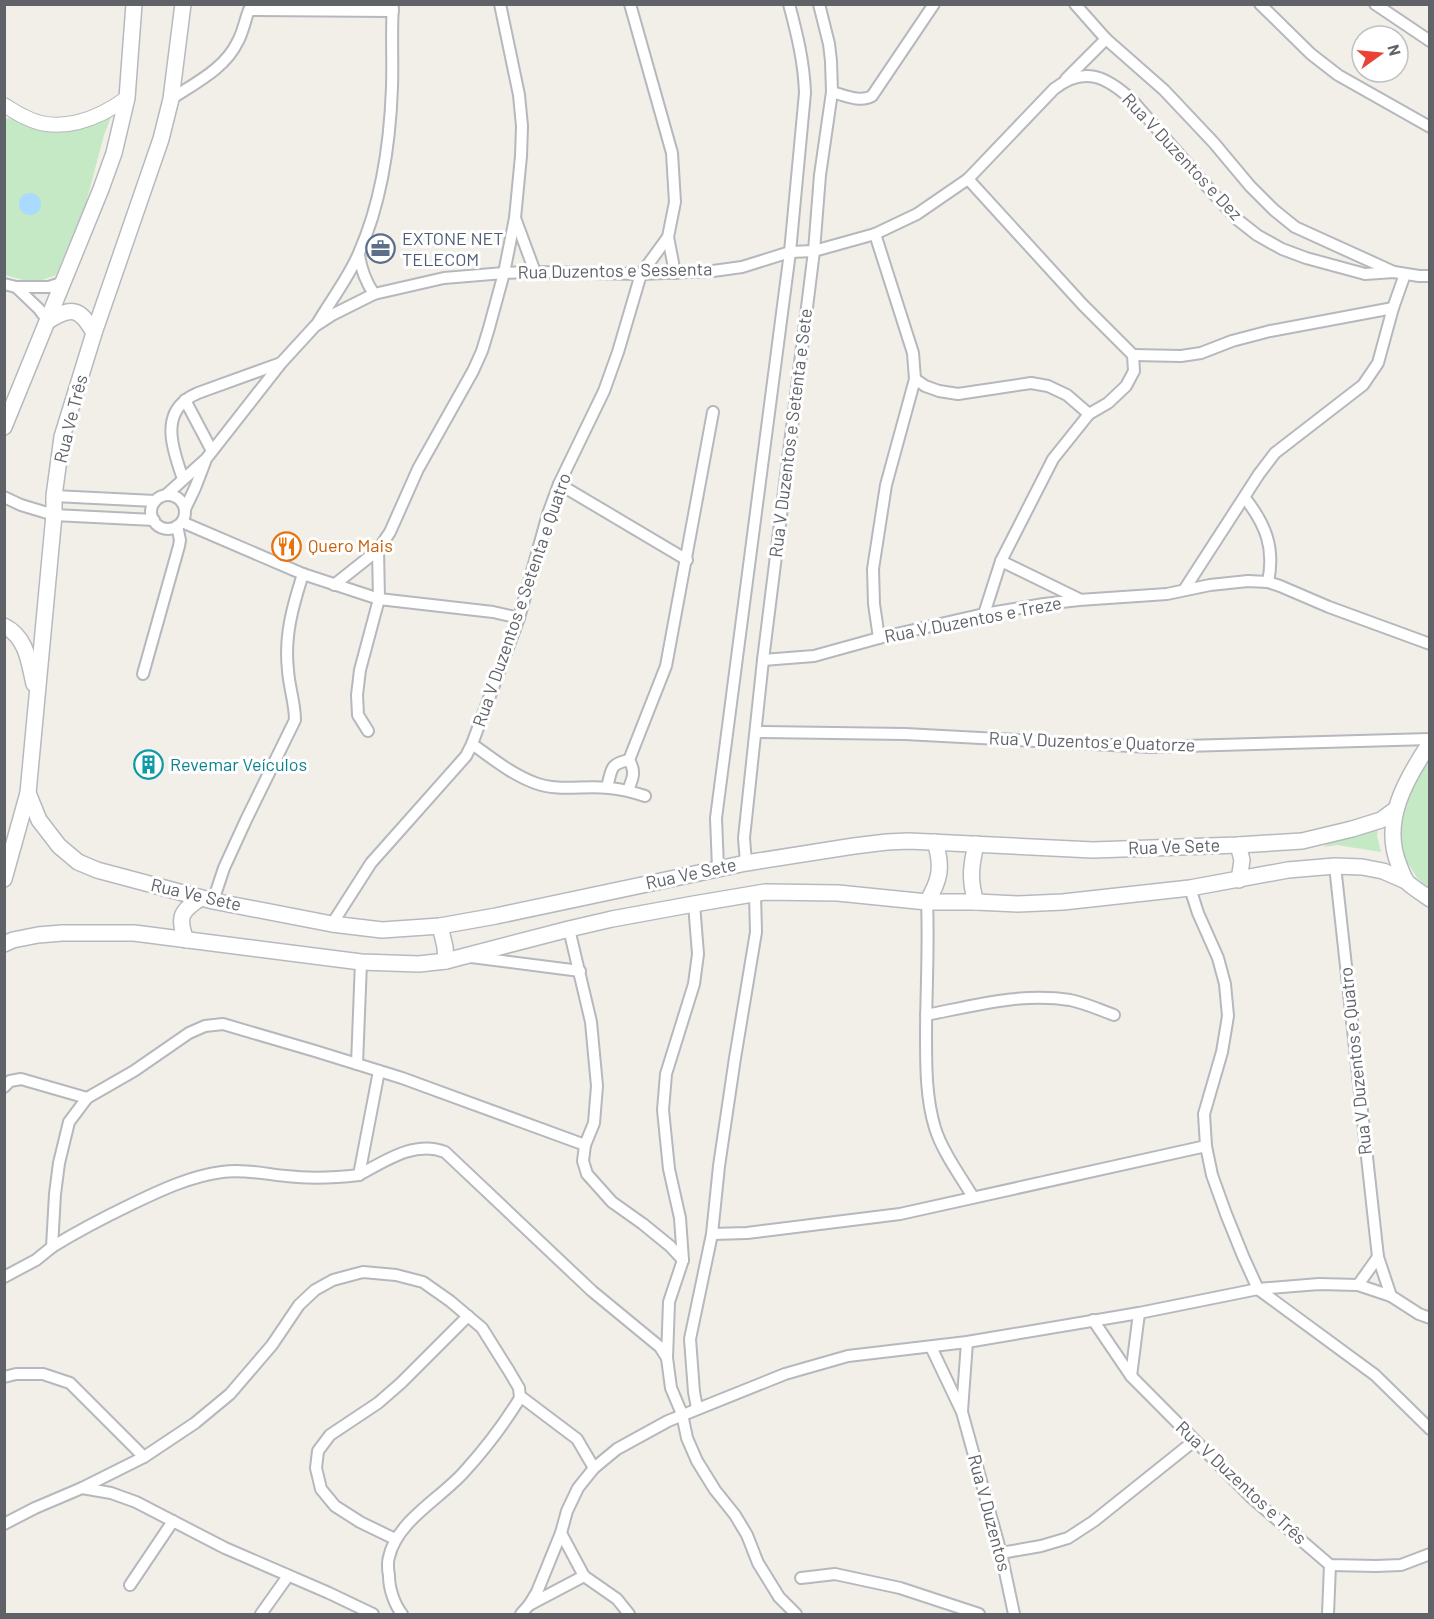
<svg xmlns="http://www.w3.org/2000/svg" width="1434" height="1619" viewBox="0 0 1434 1619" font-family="Barlow,sans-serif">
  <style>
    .green { fill: #c5e8c5 }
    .water { fill: #aadaff }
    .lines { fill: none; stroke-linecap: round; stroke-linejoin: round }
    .minor-casing { stroke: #b5b8bc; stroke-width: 14 }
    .tertiary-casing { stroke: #b5b8bc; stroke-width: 16 }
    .secondary-casing { stroke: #b6babf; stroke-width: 18 }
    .minor { stroke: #fff; stroke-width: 10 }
    .tertiary { stroke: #fff; stroke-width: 14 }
    .secondary { stroke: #fff; stroke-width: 15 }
    .labels { text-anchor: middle; stroke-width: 6; stroke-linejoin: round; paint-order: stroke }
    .street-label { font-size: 18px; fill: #5f6368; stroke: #fff }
    .service-label { font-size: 18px; fill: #4e5e75; stroke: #fff; text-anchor: start }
    .food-label { font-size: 18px; fill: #c56008; stroke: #fff; text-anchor: start }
    .culture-label { font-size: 18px; fill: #0d838f; stroke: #fff; text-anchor: start }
  </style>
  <rect width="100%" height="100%" fill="#f1efe8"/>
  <g class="green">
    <polygon points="112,114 104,135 86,203 56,275 34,283 5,275 5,119 9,118 32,125"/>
    <polygon points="1429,758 1429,888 1418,879 1405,859 1399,845 1402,810 1409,792"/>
    <polygon points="1378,825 1377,836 1381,852 1337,845 1324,847 1333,837"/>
  </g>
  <circle class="water" cx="30" cy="204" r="11"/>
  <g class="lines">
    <defs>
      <g id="minor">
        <polyline points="1075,4 1106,39 1164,90 1214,143 1250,186 1274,210 1295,227 1394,272"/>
        <polyline points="1260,4 1311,54 1338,75 1430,127"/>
        <polyline points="1375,4 1430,41"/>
        <polyline points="1066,79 1106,39"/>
        <path d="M832,92C844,95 860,103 872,96L934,4"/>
        <path d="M171,99C195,83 225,69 238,41C243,32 245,20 249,10L393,11"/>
        <polyline points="968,179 1083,305 1133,355 1134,371 1126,386 1108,403 1089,414 1053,459 1001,561 984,614"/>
        <polyline points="515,218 535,272"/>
        <polyline points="875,234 913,353 915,379 886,485 873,569 874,604 879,638"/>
        <polyline points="668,237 675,273"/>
        <path d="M359,255C361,269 366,282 374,294"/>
        <polyline points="4,284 16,287 49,287 64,282"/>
        <polyline points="16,287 39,309 48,321"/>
        <path d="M317,324C331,300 349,277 359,253C382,201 390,144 392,87C393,60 391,32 393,4"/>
        <polyline points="1133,355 1181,356 1201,353 1232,341 1270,331 1393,308"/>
        <polyline points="915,379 925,386 939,391 958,394 1031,383 1048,386 1067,395 1089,414"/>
        <polyline points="185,400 212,451"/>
        <path d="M183,479C175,455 160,419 186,400C189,397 194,395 198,393L281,363"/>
        <polyline points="559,484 687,560"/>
        <path d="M166,495L206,459L282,362L315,326L332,315L374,294L444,278L504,273L535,272L641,274L713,271L742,267L790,252L814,251L875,234L917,214L968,179L1054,89C1084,65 1107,77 1132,100L1211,191L1238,220L1257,235L1282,249L1306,258L1365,274L1394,272L1419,276H1430"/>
        <circle cx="168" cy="512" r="17"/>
        <polyline points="54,496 155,501"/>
        <polyline points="4,497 21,505 54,515 154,520"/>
        <path d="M1245,498C1266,525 1275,548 1268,582"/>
        <polyline points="185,509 195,488 205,462"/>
        <polyline points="182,522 303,574 379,599 493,612 519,618"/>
        <polyline points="1001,561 1079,599"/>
        <polyline points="334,585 378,550 390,532 418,469 473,371 482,351 489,328 504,273 515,218 521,156 522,126 519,95 500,4"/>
        <polyline points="1184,590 1259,474 1275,453 1363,385 1378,363 1393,308 1405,274"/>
        <polyline points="763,660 814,656 879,638 984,614 1044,604 1079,600 1167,594 1210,585 1248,581 1268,582 1280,586 1329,607 1430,644"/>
        <polyline points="143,674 179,546 180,540 177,526"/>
        <polyline points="368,731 358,715 357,695 360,670 379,599 378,550"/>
        <polyline points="756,732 905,734 1150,747 1430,739"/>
        <path d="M472,744C492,758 511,774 535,783C559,792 584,785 609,788C621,789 633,792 645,796"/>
        <path d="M607,787C612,770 609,764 629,760L666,666L713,412"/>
        <path d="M628,790C633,778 636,772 629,760"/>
        <polyline points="746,863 744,838 763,660 814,251 820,175 832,92 831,61 829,44 819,4"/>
        <polyline points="1335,866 1378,1257 1391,1296"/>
        <path d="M718,868L716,818L790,252L805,93C804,62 797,34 789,4"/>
        <polyline points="1190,888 1198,913 1218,958 1225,984 1228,1016 1222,1052 1204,1114 1206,1146 1212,1175 1226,1214 1243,1256 1258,1289 1375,1375 1430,1429"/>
        <path d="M213,901L224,868L246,820L295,720C295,703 289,687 288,670C284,636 293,605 303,574"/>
        <path d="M927,902C929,947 926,992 926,1036C926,1066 926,1099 935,1128C942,1151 961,1177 973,1197"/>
        <polyline points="694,904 698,954 694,984 666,1074 663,1110 669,1169 680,1218 683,1260 669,1302 667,1358 671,1388 682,1414 687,1438 697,1461 715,1490 735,1515 747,1535 758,1563 779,1597 796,1614"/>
        <polyline points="332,924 371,863 466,756 472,744 519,618 548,514 559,484 604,391 618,352 641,274 668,237 675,202 672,153 630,4"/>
        <polyline points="569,929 591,1022 597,1086 594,1123 585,1145"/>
        <polyline points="471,957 580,971"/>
        <path d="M926,1015C973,1006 1022,992 1070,1000C1085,1003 1100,1010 1114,1015"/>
        <polyline points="357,1064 361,962"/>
        <polyline points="4,1087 10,1081 21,1079 87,1098"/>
        <path d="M359,1175C385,1161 415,1140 445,1152L592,1291L660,1347L667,1358"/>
        <polyline points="712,1234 747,1233 900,1214 1206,1146"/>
        <path d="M52,1247C78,1231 105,1217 132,1204C161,1190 191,1176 222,1172C243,1169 266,1174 286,1176C311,1179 334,1178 359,1175L379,1071"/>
        <polyline points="4,1277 36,1260 52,1247 55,1194 59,1163 69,1122 87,1098 134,1071 189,1033 205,1026 223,1024 315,1051 402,1078 585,1145 583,1161 587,1174 612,1202 643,1224 670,1246 683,1260"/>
        <polyline points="1358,1285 1378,1257"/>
        <polyline points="1093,1320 1131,1376 1252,1498 1330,1565 1376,1566 1401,1565 1430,1554"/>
        <polyline points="931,1347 962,1412 1001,1553 1014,1614"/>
        <polyline points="1131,1376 1139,1313"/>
        <polyline points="4,1377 16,1374 43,1374 70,1383 144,1457"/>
        <polyline points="520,1396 577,1439 594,1468"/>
        <polyline points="697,1408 694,1392 690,1339 712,1234 719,1166 735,1058 756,932 755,894"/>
        <polyline points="962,1411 967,1342"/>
        <polyline points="82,1488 111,1493 136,1502 225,1548 329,1593 373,1614"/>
        <path d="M4,1524L35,1508L82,1488L144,1457L195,1423L230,1394L272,1345L299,1305L315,1290L333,1280L363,1272L396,1275L423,1282L450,1301L482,1328L509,1371L519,1388L520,1398C504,1424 485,1449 464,1472C440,1499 397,1521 389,1557C387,1563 388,1570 389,1576C389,1588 394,1604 402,1614"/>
        <polyline points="561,1533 584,1576 617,1599 629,1614"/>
        <polyline points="395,1539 360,1522 335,1506 321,1489 316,1468 318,1451 330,1435 378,1403 401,1383 468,1316"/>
        <polyline points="1001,1553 1041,1546 1068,1538 1094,1521 1194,1441"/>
        <polyline points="801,1578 835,1574 900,1588 979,1614"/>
        <polyline points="130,1585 173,1521"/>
        <polyline points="529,1605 584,1576"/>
        <polyline points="261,1614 288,1576"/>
        <polyline points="521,1614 529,1605 537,1592 561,1533 567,1511 578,1488 594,1468 617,1449 668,1421 785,1374 848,1356 967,1342 1139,1313 1258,1289 1319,1284 1358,1285 1391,1296 1419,1314 1430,1318"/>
        <polyline points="1328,1614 1330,1565"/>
      </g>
      <path id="tertiary" d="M4,105C11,109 18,114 25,117C59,135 98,119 127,98"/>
      <g id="secondary">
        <path d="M48,321C72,306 80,308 94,333"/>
        <polyline points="4,427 101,189 114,153 127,98 134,4"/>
        <path d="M4,626C27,637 29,663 34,684"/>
        <path d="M1430,743C1406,779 1381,821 1399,865C1401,870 1403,877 1407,882C1413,888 1422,893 1430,899"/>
        <polyline points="28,793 39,820 59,846 78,862 97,870 213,901 332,924 382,930 440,926 496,916 746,863 854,846 887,842 909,841 1093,850 1238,845 1302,841 1352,829 1381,820 1396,809"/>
        <polyline points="1238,845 1242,860 1239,880"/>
        <polyline points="4,879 28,793 54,515 54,496 62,437 94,333 161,139 171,99 183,4"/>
        <path d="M927,902C940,880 943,867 935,842"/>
        <path d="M976,902C969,880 971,866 976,844"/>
        <polyline points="440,926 445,947 446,961"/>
        <path d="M186,940C177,917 181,911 201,898"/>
        <polyline points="4,944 13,940 38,935 62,933 134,933 361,962 419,964 446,961 569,929 612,919 694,904 765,892 838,893 927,902 976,902 1018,904 1063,902 1190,888 1288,870 1335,866 1362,867 1383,871 1406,881"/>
      </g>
    </defs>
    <use href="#minor" class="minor-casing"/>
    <use href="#tertiary" class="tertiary-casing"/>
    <use href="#secondary" class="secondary-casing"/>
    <use href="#minor" class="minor"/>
    <use href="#tertiary" class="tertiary"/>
    <use href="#secondary" class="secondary"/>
  </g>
  <defs>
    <symbol id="office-ring" viewBox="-11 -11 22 22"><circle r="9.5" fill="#fff" stroke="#5c6f8a" stroke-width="1.5"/><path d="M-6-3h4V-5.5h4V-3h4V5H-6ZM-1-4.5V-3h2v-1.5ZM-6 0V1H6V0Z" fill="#5c6f8a"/></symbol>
    <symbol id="restaurant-ring" viewBox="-11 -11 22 22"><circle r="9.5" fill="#fff" stroke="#e8710a" stroke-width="1.5"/><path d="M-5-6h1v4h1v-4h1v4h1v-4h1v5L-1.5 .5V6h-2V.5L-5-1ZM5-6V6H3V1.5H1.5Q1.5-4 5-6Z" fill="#e8710a"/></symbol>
    <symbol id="building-ring" viewBox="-11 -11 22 22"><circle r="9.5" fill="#fff" stroke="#0f9aa8" stroke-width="1.5"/><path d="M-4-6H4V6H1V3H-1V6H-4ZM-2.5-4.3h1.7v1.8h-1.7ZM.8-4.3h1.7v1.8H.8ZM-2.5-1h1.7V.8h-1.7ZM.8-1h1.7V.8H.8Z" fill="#0f9aa8"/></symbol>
  </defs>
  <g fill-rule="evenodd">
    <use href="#office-ring" x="364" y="232" width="33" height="33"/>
    <use href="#restaurant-ring" x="270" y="530" width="33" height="33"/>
    <use href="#building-ring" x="132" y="748" width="33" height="33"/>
  </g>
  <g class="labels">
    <g class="street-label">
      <text transform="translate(1182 157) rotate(47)" y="6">Rua V Duzentos e Dez</text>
      <text transform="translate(615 271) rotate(-1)" y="6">Rua Duzentos e Sessenta</text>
      <text transform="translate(71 419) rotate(-76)" y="6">Rua Ve Três</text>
      <text transform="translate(791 433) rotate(-83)" y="6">Rua V Duzentos e Setenta e Sete</text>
      <text transform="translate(522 600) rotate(-71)" y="6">Rua V Duzentos e Setenta e Quatro</text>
      <text transform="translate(973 620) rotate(-11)" y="6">Rua V Duzentos e Treze</text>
      <text transform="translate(1092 742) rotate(2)" y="6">Rua V Duzentos e Quatorze</text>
      <text transform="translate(1174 847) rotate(-2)" y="6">Rua Ve Sete</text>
      <text transform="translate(691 874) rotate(-12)" y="6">Rua Ve Sete</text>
      <text transform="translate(196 895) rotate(13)" y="6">Rua Ve Sete</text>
      <text transform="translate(1356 1061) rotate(-96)" y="6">Rua V Duzentos e Quatro</text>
      <text transform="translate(1241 1483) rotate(43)" y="6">Rua V Duzentos e Três</text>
      <text transform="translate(989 1513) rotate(75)" y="6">Rua V Duzentos</text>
    </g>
    <g class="service-label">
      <text x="402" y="245">EXTONE NET<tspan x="402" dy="21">TELECOM</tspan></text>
    </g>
    <g class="food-label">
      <text x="308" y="552">Quero Mais</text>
    </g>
    <g class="culture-label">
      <text x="170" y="771">Revemar Veículos</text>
    </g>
  </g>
  <rect width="1434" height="1619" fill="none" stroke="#5f6368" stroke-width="12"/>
  <g transform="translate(1380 54) rotate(75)"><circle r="28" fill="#ffffff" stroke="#bfc1c3" stroke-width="1.5"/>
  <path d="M0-4.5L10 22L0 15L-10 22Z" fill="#ea4335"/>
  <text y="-9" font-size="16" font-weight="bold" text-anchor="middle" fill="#5f6368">N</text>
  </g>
</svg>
